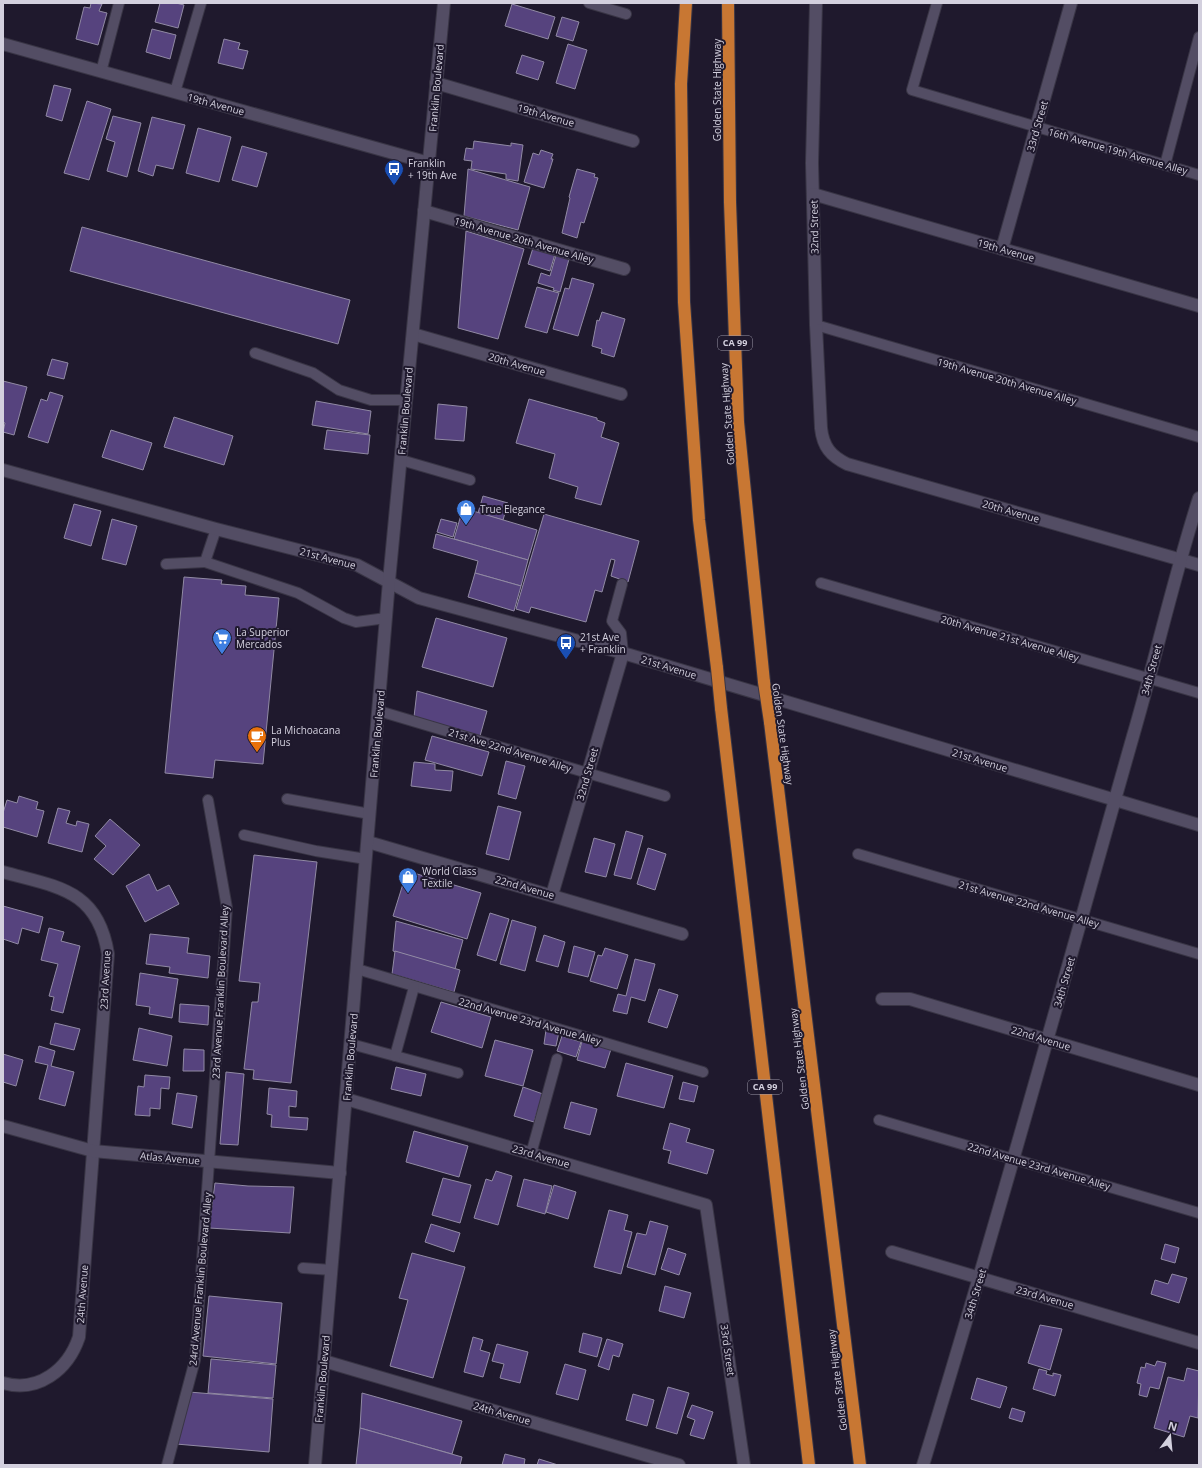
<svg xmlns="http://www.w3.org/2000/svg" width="1202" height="1468" viewBox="0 0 1202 1468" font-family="'Open Sans',sans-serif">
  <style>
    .building { fill: #56437e; stroke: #918aa4 }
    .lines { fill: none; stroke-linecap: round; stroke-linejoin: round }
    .lane-casing { stroke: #393545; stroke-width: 12 }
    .street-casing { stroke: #393545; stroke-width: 14 }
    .secondary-casing { stroke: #393545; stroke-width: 14 }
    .highway-casing { stroke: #393545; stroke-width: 14 }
    .lane { stroke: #534d64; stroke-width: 10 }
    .street { stroke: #534d64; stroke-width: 12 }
    .secondary { stroke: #534d64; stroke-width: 12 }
    .highway { stroke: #c87733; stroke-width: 12 }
    .highway-bridge-casing { stroke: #393545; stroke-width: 14; stroke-linecap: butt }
    .highway-bridge { stroke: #c87733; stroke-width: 12 }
    .labels { text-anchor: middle; stroke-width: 4; stroke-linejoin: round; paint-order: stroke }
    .shield { fill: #1f192d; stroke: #9d99a9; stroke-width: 1 }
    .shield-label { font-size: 9px; font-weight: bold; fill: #d3d0de }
    .street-label { font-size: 10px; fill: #d3d0de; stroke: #1f192d }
    .poi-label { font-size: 10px; fill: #d3d0de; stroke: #1f192d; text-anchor: start }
  </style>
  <rect width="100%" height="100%" fill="#1f192d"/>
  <g class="building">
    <polygon points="91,3 102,4 99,11 107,13 98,45 76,39 84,7 90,8"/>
    <polygon points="160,3 176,3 184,5 178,28 155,22"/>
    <polygon points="512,4 555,17 548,39 505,26"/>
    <polygon points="562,17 579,22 573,41 556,36"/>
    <polygon points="152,29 176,35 170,59 146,52"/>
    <polygon points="224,39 240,43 238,49 248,51 243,69 218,63"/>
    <polygon points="568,44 587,50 575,89 556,83"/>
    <polygon points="522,55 544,62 538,80 516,73"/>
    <polygon points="54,85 71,89 62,121 46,116"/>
    <polygon points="87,101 111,109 89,180 64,173"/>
    <polygon points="113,116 141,123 127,177 107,171 115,142 106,139"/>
    <polygon points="152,117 185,125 173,169 156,165 153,176 138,171"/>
    <polygon points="198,128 231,137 219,182 186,173"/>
    <polygon points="474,141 511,146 511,143 523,145 518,181 506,179 506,174 471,169 472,161 464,160 466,148 473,149"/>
    <polygon points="242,146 267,153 257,187 232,180"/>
    <polygon points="541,150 553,154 551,159 553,159 544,188 524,182 533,153 539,155"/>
    <polygon points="468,169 530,187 518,230 464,216"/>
    <polygon points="577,169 595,174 594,177 598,178 584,223 581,222 577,238 562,233 570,198 569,197"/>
    <polygon points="82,227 350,300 338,344 70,271"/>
    <polygon points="466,231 524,249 498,339 458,328"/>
    <polygon points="533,248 555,254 550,271 528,264"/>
    <polygon points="556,255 569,259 560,292 553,290 554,288 538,283 541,273 550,276"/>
    <polygon points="572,278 594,284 578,336 553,329 565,288 569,289"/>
    <polygon points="537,287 559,293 547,333 525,327"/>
    <polygon points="602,312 625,319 614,357 601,353 602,349 592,346 597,320 599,321"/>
    <polygon points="52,359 68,363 64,379 47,375"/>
    <polygon points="3,381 27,387 14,435 3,432 5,423 3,422"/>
    <polygon points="50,392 63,396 48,443 28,437 41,399 47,401"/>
    <polygon points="529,399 597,418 597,420 605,423 601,437 619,443 601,505 575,498 578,487 549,478 555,454 516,443"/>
    <polygon points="316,401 371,411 368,434 312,425"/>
    <polygon points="438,404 467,407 464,441 435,439"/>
    <polygon points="174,417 233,436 224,465 164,447"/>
    <polygon points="111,430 152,443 143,470 102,457"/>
    <polygon points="327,430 370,435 368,454 324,449"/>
    <polygon points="483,496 508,503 503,520 478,513"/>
    <polygon points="74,504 101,511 91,546 64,538"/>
    <polygon points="463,508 537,530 528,560 454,539"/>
    <polygon points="544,514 639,541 628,582 611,576 615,560 611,559 602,592 595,590 586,622 531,607 529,613 516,609"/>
    <polygon points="112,519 137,526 126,565 102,559"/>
    <polygon points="441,519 457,523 453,537 437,532"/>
    <polygon points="436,534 528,560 521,586 475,573 478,561 433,548"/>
    <polygon points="475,573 521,586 514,611 468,597"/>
    <polygon points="184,577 222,580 221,584 246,586 245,595 279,598 263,764 215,760 213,778 165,773"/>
    <polygon points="436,618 507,638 493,687 422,667"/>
    <polygon points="417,691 487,711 480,736 414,717"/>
    <polygon points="432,736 489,752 482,776 425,760"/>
    <polygon points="506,761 525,766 516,799 498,794"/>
    <polygon points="414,762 435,764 435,770 453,771 451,791 411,786"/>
    <polygon points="19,796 38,802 36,809 44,811 37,837 3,827 3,813 7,800 17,803"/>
    <polygon points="498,806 521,812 509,860 486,854"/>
    <polygon points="58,808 70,811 66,823 76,826 77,821 89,824 82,852 48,843"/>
    <polygon points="110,819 140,845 113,875 94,859 106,846 95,836"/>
    <polygon points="626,831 643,836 631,879 614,875"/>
    <polygon points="594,838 615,844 606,877 585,872"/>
    <polygon points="648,848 666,854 655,890 637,884"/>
    <polygon points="254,855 317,862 291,1083 253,1079 254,1070 244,1069 252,1002 258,1002 260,983 239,981"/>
    <polygon points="407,871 481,893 467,939 393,916"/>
    <polygon points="149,874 157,891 169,885 179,904 145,922 126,886"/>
    <polygon points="3,906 43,917 39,933 22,928 18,944 3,939"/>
    <polygon points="490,913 509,919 496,961 477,955"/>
    <polygon points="512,920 536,927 525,971 500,964"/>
    <polygon points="396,921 463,940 455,969 393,951"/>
    <polygon points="49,928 64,932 61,941 80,946 63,1013 51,1010 54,997 49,996 58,964 41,960"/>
    <polygon points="150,934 189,938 187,953 210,956 208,978 169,973 170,967 146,964"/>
    <polygon points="544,935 565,942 558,967 536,961"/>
    <polygon points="574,946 595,952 588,977 568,972"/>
    <polygon points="605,948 628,955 617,989 590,981 598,955 602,956"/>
    <polygon points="395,951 460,970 454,992 392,974"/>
    <polygon points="635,959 655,964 645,1001 631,997 627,1014 613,1011 618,994 626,996"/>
    <polygon points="140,973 178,979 172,1018 149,1014 150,1007 136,1005"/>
    <polygon points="659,989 678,995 667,1028 648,1022"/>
    <polygon points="441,1002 491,1017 482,1048 431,1032"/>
    <polygon points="180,1004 209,1006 208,1025 179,1022"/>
    <polygon points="55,1023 80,1029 74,1050 50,1044"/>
    <polygon points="139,1028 172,1036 167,1066 133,1060"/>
    <polygon points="546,1030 559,1032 556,1046 544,1044"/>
    <polygon points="562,1036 581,1042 576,1057 557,1051"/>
    <polygon points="495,1040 533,1050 523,1086 485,1076"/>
    <polygon points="582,1041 611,1049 605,1068 577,1060"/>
    <polygon points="39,1046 55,1051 51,1066 74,1072 65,1106 39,1099 48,1065 35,1062"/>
    <polygon points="184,1049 204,1050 204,1071 183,1071"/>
    <polygon points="3,1054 23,1060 16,1086 3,1082"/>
    <polygon points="626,1063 673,1076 664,1108 617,1096"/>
    <polygon points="396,1067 426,1074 421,1096 391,1089"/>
    <polygon points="226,1072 244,1074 238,1145 220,1144"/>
    <polygon points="145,1075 170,1077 169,1089 161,1088 160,1109 150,1108 150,1116 135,1115 138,1086 144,1087"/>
    <polygon points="683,1082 698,1086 694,1102 679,1099"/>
    <polygon points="523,1087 543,1094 534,1122 514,1116"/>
    <polygon points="269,1088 297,1091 296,1107 289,1106 289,1117 308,1118 307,1130 271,1127 272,1115 267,1114"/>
    <polygon points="177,1093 197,1096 192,1128 172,1124"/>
    <polygon points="571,1102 597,1109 590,1135 564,1128"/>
    <polygon points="670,1123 690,1129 686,1142 714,1150 707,1174 668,1163 671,1151 663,1149"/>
    <polygon points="414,1131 468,1146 459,1177 406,1162"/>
    <polygon points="496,1171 512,1176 498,1225 474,1218 486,1179 492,1181"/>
    <polygon points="443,1178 471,1185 460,1223 432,1215"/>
    <polygon points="524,1179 552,1186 545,1214 517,1206"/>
    <polygon points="215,1183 248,1186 294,1187 290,1233 209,1228"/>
    <polygon points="554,1185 576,1192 568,1219 546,1212"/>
    <polygon points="609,1210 628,1215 624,1230 632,1232 621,1274 594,1267"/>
    <polygon points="650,1221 668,1226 655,1275 627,1267 637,1233 646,1235"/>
    <polygon points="431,1224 460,1233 454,1252 425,1242"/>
    <polygon points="1165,1244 1179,1248 1175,1263 1161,1259"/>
    <polygon points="668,1248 686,1254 679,1275 661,1269"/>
    <polygon points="412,1253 465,1267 433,1378 390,1366 408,1300 399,1298"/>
    <polygon points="1172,1274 1187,1278 1179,1303 1151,1294 1155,1280 1168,1284"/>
    <polygon points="665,1286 691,1293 684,1318 659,1311"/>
    <polygon points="209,1296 282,1303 276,1364 203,1356"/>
    <polygon points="1040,1325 1062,1329 1050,1370 1028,1363"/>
    <polygon points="583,1333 602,1338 597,1357 579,1352"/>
    <polygon points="473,1337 483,1340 480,1350 490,1353 483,1377 464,1372"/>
    <polygon points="607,1339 623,1344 619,1357 613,1355 609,1370 598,1366"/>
    <polygon points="497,1344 528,1352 520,1383 500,1378 504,1364 492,1361"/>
    <polygon points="211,1359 276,1365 273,1398 208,1393"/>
    <polygon points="1157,1361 1166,1363 1159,1389 1150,1387 1147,1397 1139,1395 1141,1384 1137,1383 1141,1367 1145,1368 1146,1363 1155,1366"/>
    <polygon points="565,1364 586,1370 578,1400 556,1394"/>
    <polygon points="1187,1368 1199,1371 1198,1418 1190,1416 1184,1437 1154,1428 1168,1377 1184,1381"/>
    <polygon points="1039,1369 1047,1371 1046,1374 1053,1376 1053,1373 1061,1375 1055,1396 1033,1389"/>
    <polygon points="977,1378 1007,1387 1000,1408 971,1399"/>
    <polygon points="668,1387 689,1393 677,1434 656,1428"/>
    <polygon points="189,1392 273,1399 269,1452 176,1444"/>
    <polygon points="362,1393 462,1421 452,1454 360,1428"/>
    <polygon points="633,1394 654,1400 647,1426 626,1420"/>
    <polygon points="692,1405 713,1412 704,1439 690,1435 695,1420 687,1417"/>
    <polygon points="1012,1408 1025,1412 1022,1422 1009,1418"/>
    <polygon points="360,1428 462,1457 460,1465 356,1465"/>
    <polygon points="505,1454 525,1459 524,1465 502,1465"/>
    <polygon points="539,1459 558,1465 537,1465"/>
  </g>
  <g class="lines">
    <defs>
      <g id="lane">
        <polyline points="589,3 626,14"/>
        <polyline points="937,3 912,90 1199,175"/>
        <polyline points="101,72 119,3"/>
        <polyline points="175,92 201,3"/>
        <polyline points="1165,165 1199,37"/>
        <polyline points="816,325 1199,437"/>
        <polyline points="255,353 313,373 339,390 371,400 406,400"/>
        <polyline points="401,460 470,480"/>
        <polyline points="216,529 205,562 298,593 344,618 356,622 386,618"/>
        <polyline points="166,564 205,562"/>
        <polyline points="821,583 1199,693"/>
        <polyline points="622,584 612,621 621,633 623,653"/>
        <polyline points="379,711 665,796"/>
        <polyline points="287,799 370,814"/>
        <polyline points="244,835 316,851 366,859"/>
        <polyline points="858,854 1199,954"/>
        <polyline points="357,969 703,1072"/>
        <polyline points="351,1044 458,1073"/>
        <polyline points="395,1056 414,987"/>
        <polyline points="879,1120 1199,1213"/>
        <polyline points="531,1154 557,1059"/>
        <polyline points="303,1268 332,1270"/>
        <polyline points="167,1465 195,1360 227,908 208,800"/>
      </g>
      <g id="street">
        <path d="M816,3L812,163L816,325L821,428C823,447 831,456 847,464L1199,565"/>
        <polyline points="3,44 429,163"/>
        <polyline points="436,83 633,141"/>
        <polyline points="813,194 1199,306"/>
        <polyline points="424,211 624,269"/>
        <polyline points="1002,249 1071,3"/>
        <polyline points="413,334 621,394"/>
        <polyline points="3,470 216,529 357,565 419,598 623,653 1199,825"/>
        <polyline points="368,842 682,934"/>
        <path d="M3,872C57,887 98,889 108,954L79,1337C68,1370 38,1393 3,1383"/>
        <polyline points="552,895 623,653"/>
        <polyline points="882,999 910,999 1199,1085"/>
        <polyline points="346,1099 706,1205 744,1465"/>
        <polyline points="3,1126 93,1151 340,1173"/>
        <polyline points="892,1252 1199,1343"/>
        <polyline points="324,1361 679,1465"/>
        <path d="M923,1465C997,1223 1064,979 1133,736C1156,657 1174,576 1199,498"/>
      </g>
      <polyline id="secondary" points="315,1465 389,581 444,3"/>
      <g id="highway">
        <polyline points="686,3 681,84 684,302 699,520 717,668"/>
        <polyline points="728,3 730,202 738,422 764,682"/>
        <polyline points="721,708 809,1465"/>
        <polyline points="770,722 860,1465"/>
      </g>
    </defs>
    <use href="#lane" class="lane-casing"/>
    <use href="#street" class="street-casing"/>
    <use href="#secondary" class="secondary-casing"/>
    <use href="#highway" class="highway-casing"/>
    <use href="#lane" class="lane"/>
    <use href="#street" class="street"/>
    <use href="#secondary" class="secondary"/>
    <use href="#highway" class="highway"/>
    <defs>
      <g id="highway-bridge">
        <polyline points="717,668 721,708"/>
        <polyline points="764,682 770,722"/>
      </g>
    </defs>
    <use href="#highway-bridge" class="highway-bridge-casing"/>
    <use href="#highway-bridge" class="highway-bridge"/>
  </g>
  <defs>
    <symbol id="bus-pin" viewBox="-11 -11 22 30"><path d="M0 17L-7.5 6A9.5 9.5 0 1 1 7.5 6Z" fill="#1a4fb4" stroke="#1f192d"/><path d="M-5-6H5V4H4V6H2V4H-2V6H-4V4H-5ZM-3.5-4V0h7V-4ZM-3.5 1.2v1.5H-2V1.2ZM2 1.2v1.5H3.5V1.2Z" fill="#fff"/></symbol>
    <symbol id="shop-pin" viewBox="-11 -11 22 30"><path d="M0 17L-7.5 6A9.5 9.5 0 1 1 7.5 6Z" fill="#3f7fe0" stroke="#1f192d"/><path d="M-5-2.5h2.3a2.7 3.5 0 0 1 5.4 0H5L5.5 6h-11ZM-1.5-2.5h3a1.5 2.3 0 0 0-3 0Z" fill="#fff"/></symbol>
    <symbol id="supermarket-pin" viewBox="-11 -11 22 30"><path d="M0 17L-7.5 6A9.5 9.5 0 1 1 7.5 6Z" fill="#3f7fe0" stroke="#1f192d"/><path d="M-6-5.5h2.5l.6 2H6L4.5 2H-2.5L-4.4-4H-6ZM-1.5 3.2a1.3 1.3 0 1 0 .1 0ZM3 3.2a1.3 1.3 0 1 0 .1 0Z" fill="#fff"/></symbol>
    <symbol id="cafe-pin" viewBox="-11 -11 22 30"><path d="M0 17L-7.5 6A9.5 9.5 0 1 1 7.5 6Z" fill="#e8710a" stroke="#1f192d"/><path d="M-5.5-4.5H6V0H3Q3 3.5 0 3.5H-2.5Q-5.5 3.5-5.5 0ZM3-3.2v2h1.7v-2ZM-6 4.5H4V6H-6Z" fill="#fff"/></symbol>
  </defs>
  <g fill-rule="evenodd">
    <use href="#bus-pin" x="383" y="158" width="22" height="30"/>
    <use href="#shop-pin" x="455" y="498" width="22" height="30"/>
    <use href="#supermarket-pin" x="211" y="627" width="22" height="30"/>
    <use href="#bus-pin" x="555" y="632" width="22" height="30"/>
    <use href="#cafe-pin" x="246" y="725" width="22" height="30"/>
    <use href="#shop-pin" x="397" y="866" width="22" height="30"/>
  </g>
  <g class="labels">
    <g class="shield">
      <rect x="718" y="336" width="34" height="14" rx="3"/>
      <rect x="748" y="1080" width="34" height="14" rx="3"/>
    </g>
    <g class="shield-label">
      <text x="735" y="346">CA 99</text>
      <text x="765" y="1090">CA 99</text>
    </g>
    <g class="street-label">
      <text transform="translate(436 88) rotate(-85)" y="4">Franklin Boulevard</text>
      <text transform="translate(717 90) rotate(-90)" y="4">Golden State Highway</text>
      <text transform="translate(216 104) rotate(15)" y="4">19th Avenue</text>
      <text transform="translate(546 115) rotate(16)" y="4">19th Avenue</text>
      <text transform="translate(1037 126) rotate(-74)" y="4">33rd Street</text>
      <text transform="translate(1118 151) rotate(16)" y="4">16th Avenue 19th Avenue Alley</text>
      <text transform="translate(814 227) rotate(-91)" y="4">32nd Street</text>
      <text transform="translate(524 240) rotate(16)" y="4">19th Avenue 20th Avenue Alley</text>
      <text transform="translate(1006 250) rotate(16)" y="4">19th Avenue</text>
      <text transform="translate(517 364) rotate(16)" y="4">20th Avenue</text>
      <text transform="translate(1007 381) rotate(16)" y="4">19th Avenue 20th Avenue Alley</text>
      <text transform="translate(405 411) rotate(-85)" y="4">Franklin Boulevard</text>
      <text transform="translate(727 414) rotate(-94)" y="4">Golden State Highway</text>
      <text transform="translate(1011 511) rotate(16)" y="4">20th Avenue</text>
      <text transform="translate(328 558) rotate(15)" y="4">21st Avenue</text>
      <text transform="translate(1010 638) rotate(16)" y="4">20th Avenue 21st Avenue Alley</text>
      <text transform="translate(669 667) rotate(17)" y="4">21st Avenue</text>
      <text transform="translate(1151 670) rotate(-75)" y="4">34th Street</text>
      <text transform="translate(377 734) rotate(-85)" y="4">Franklin Boulevard</text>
      <text transform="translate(783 734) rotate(82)" y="4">Golden State Highway</text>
      <text transform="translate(510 750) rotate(17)" y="4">21st Ave 22nd Avenue Alley</text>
      <text transform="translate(980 760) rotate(17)" y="4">21st Avenue</text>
      <text transform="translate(587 774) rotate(-74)" y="4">32nd Street</text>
      <text transform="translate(525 887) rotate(16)" y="4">22nd Avenue</text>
      <text transform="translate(1029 904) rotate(16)" y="4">21st Avenue 22nd Avenue Alley</text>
      <text transform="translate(105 980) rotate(-87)" y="4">23rd Avenue</text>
      <text transform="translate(1064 982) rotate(-74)" y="4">34th Street</text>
      <text transform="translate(220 992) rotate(-87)" y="4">23rd Avenue Franklin Boulevard Alley</text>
      <text transform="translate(530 1021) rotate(16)" y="4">22nd Avenue 23rd Avenue Alley</text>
      <text transform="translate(1041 1038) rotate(17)" y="4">22nd Avenue</text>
      <text transform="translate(350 1057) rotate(-85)" y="4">Franklin Boulevard</text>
      <text transform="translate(799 1059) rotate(-97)" y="4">Golden State Highway</text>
      <text transform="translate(541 1156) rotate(16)" y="4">23rd Avenue</text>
      <text transform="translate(170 1158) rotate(5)" y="4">Atlas Avenue</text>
      <text transform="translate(1039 1166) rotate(16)" y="4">22nd Avenue 23rd Avenue Alley</text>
      <text transform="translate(200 1279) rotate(-85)" y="4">24rd Avenue Franklin Boulevard Alley</text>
      <text transform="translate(82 1294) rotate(-86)" y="4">24th Avenue</text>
      <text transform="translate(975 1294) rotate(-73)" y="4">34th Street</text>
      <text transform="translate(1045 1297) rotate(16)" y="4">23rd Avenue</text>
      <text transform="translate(728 1350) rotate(82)" y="4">33rd Street</text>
      <text transform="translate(322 1379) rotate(-85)" y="4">Franklin Boulevard</text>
      <text transform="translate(837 1380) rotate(-97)" y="4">Golden State Highway</text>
      <text transform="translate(502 1413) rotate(16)" y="4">24th Avenue</text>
    </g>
    <g class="poi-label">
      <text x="408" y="167">Franklin<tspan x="408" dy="12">+ 19th Ave</tspan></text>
      <text x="480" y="513">True Elegance</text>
      <text x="236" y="636">La Superior<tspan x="236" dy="12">Mercados</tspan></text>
      <text x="580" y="641">21st Ave<tspan x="580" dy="12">+ Franklin</tspan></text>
      <text x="271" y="734">La Michoacana<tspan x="271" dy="12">Plus</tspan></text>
      <text x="422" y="875">World Class<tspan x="422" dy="12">Textile</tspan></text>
    </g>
  </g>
  <rect width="1202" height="1468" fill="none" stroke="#d3d0de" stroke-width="8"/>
  <g transform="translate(1170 1436) rotate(16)" stroke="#1f192d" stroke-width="3" paint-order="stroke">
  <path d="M0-3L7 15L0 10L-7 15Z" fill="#d3d0de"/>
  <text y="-6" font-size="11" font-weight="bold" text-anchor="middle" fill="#d3d0de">N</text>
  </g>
</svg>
